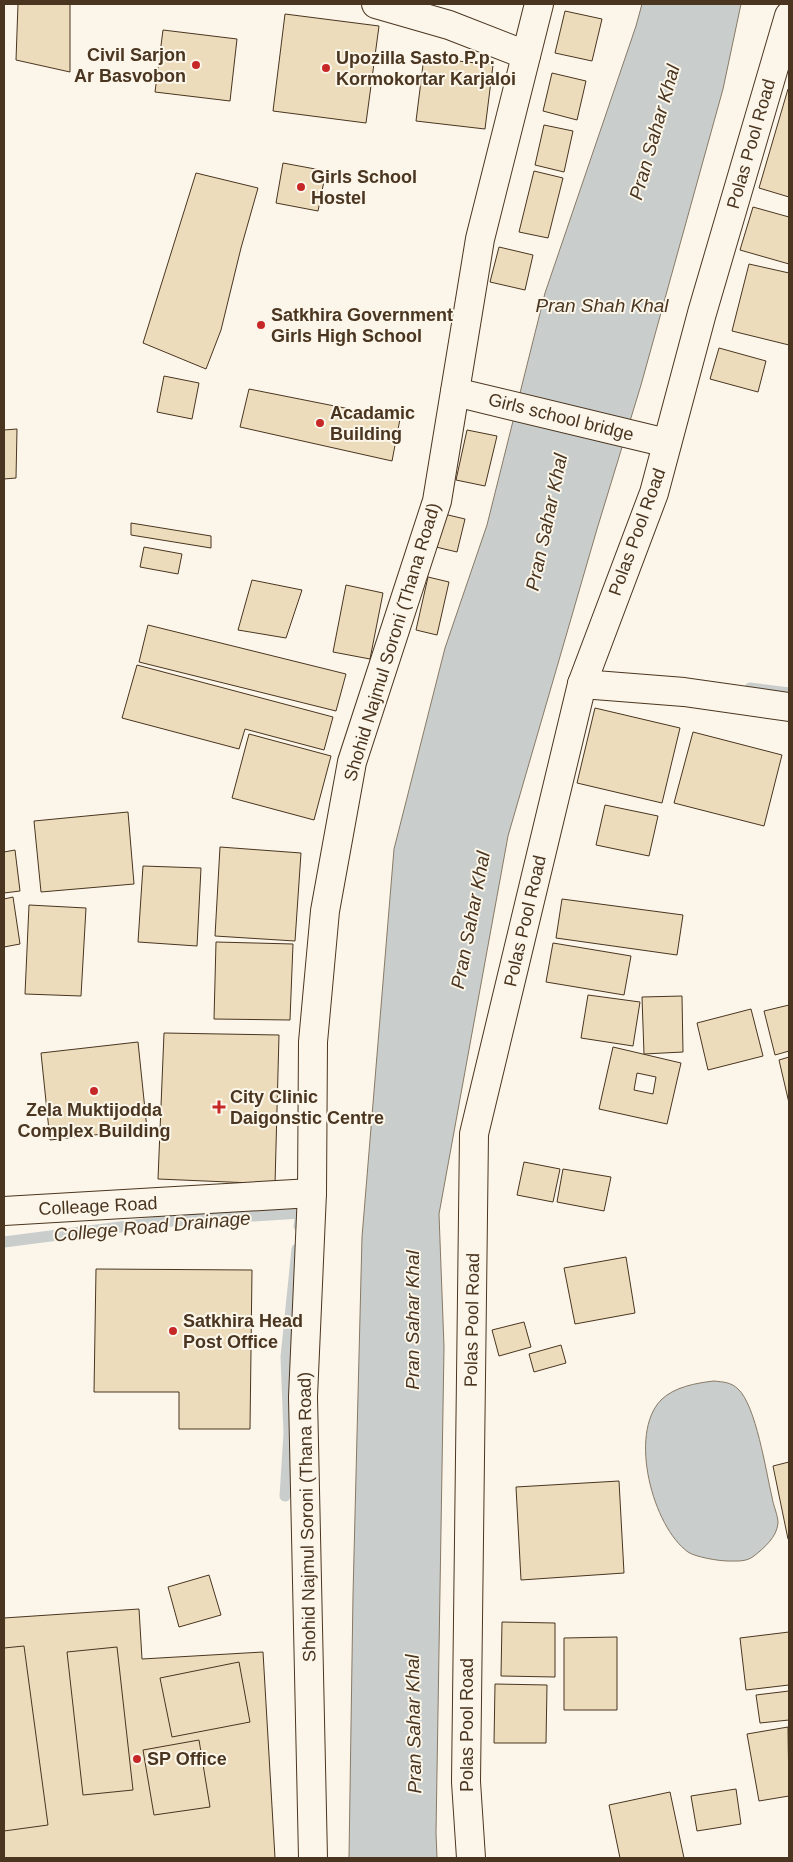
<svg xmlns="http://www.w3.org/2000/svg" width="793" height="1862" viewBox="0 0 793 1862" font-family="Arial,sans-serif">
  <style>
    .water { fill: #c9cecd; stroke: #887966 }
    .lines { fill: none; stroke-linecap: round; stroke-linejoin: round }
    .stream { stroke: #c9cecd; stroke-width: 11 }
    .building { fill: #ecdcbc; stroke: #4a3520; fill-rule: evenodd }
    .minor-casing { stroke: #4a3520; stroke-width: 30 }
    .major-casing { stroke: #4a3520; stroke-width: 30 }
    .minor { stroke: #fbf6e9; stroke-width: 28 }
    .major { stroke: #fbf6e9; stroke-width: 28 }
    .poi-dot { fill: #c62828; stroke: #fbf6e9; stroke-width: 2 }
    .labels { text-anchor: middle; stroke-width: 4; stroke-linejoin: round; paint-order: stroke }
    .poi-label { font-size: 18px; font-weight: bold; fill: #4a3520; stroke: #fbf6e9; text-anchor: start }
    .street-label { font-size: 18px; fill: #4a3520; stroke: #fbf6e9 }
    .water-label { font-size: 19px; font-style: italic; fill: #4a3520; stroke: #fbf6e9 }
  </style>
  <rect width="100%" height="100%" fill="#fbf6e9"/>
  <g class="water">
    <polygon points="642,4 741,4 723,89 641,385 597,529 508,836 439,1214 444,1347 436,1833 437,1858 349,1858 353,1595 362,1237 394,849 445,648 487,525 545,293 636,26"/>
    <path d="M714,1381C723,1382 731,1382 738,1389C756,1405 766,1472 772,1497C773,1505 778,1515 778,1523C777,1537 764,1548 754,1556C746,1562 738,1561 728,1561C719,1561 695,1557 688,1552C653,1527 628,1434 661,1400C674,1387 696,1383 714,1381Z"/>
  </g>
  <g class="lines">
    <g class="stream">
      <polyline points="750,688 789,693"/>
      <polyline points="4,1242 159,1222 301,1213 299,1226"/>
      <polyline points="285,1496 289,1433 286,1357 297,1249"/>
    </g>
  </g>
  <g class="building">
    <polygon points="18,4 70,4 70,72 16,60"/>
    <polygon points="565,11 602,19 592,61 555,53"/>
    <polygon points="285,14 379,26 366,123 273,111"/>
    <polygon points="163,30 237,39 230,101 155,92"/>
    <polygon points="424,57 493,65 485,129 416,121"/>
    <polygon points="552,73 586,81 577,120 543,111"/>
    <polygon points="788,89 789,89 789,197 759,188"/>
    <polygon points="544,125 573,131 564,172 535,165"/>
    <polygon points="283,163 326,171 318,211 276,203"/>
    <polygon points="534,171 563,178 548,238 519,232"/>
    <polygon points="196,173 258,188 241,248 221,330 206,369 143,343"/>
    <polygon points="753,207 789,217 789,264 740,250"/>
    <polygon points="499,247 533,255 525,290 490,282"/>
    <polygon points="749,264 789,273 789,345 732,331"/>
    <polygon points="719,348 766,361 758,392 710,379"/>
    <polygon points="164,376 199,383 192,419 157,412"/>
    <polygon points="249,389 400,419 392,461 240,427"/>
    <polygon points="17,429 16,478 4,479 4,430"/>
    <polygon points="467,430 497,436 485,486 456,480"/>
    <polygon points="444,514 465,519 457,552 436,547"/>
    <polygon points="131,523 211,536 211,548 131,535"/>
    <polygon points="144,547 182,554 178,574 140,567"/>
    <polygon points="428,577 449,582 437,635 416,630"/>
    <polygon points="252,580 302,590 286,638 238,630"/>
    <polygon points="346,585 383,593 370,659 333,652"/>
    <polygon points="148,625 346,674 336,711 139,662"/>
    <polygon points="137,665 333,717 324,750 245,729 239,749 122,718"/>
    <polygon points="595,708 680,728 662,803 577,783"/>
    <polygon points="693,732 782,755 764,826 674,803"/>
    <polygon points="249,734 331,756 314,820 232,798"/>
    <polygon points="605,805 658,816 649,856 596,845"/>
    <polygon points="128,812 134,884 41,892 34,821"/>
    <polygon points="220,847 301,853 295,941 215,936"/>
    <polygon points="15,850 20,891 4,893 4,852"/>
    <polygon points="143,866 201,868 197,946 138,942"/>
    <polygon points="13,897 20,944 4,947 4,899"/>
    <polygon points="562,899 683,915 677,955 556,938"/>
    <polygon points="29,905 86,908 81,996 25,994"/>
    <polygon points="216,942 293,944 290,1020 214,1019"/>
    <polygon points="553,943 631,956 624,995 546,982"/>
    <polygon points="588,995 640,1002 633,1046 581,1038"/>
    <polygon points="682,996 683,1052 644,1054 642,997"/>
    <polygon points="789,1005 789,1051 775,1055 764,1011"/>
    <polygon points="751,1009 763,1056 708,1070 697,1023"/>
    <polygon points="164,1033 279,1035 275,1184 158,1179"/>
    <polygon points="138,1042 147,1129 50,1140 41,1053"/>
    <path d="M613,1047L681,1063L667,1124L599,1109ZM637,1073L656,1077L653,1094L634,1090Z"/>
    <polygon points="789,1057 789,1103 779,1060"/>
    <polygon points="524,1162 560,1169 553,1202 517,1195"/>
    <polygon points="563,1169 611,1177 604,1211 557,1202"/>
    <polygon points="626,1257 635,1313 575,1324 564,1268"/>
    <polygon points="96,1269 252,1270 250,1429 179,1429 179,1392 94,1392"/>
    <polygon points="524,1322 531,1347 499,1356 492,1330"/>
    <polygon points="561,1345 566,1363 534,1372 529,1354"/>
    <polygon points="789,1462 789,1539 788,1539 773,1466"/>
    <polygon points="619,1481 624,1573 521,1580 516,1487"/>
    <polygon points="209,1575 221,1615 179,1627 168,1587"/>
    <polygon points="139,1609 142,1659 263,1652 275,1858 4,1858 4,1618"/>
    <polygon points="502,1622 555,1623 555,1677 501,1676"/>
    <polygon points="789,1632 789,1685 746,1690 740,1638"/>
    <polygon points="617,1637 617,1710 564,1710 564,1638"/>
    <polygon points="24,1646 48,1825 4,1831 4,1648"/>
    <polygon points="117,1647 133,1790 83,1795 67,1652"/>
    <polygon points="239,1662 250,1722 172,1737 160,1678"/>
    <polygon points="495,1684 547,1685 546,1743 494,1743"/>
    <polygon points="789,1691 789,1720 760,1723 756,1695"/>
    <polygon points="788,1727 789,1796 759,1801 747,1734"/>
    <polygon points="199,1740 210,1807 154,1815 143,1750"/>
    <polygon points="736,1789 741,1824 697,1831 691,1796"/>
    <polygon points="670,1792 684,1858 620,1858 609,1805"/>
  </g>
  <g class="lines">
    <defs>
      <g id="minor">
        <polyline points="376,4 449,25 526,55"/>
        <polyline points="582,684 684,692 789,707"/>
        <polyline points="4,1211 312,1193"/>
        <polyline points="313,1858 303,1397 312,1193 313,1042 325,911 352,762 437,501 480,239 539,4"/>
        <polyline points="471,1858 466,1782 474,1134 582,684 654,493 702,313 789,16"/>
      </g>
      <polyline id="major" points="455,392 667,443"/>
    </defs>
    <use href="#minor" class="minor-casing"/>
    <use href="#major" class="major-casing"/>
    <use href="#minor" class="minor"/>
    <use href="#major" class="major"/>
  </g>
  <g class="poi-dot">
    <circle cx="196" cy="65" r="5"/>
    <circle cx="326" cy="68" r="5"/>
    <circle cx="301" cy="187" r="5"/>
    <circle cx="261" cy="325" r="5"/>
    <circle cx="320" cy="423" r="5"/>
    <circle cx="94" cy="1091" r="5"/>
    <path d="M216.5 1099.5h5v5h5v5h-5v5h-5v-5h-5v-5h5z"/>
    <circle cx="173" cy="1331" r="5"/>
    <circle cx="137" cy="1759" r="5"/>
  </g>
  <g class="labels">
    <g class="poi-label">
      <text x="186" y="61" text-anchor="end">Civil Sarjon<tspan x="186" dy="21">Ar Basvobon</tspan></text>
      <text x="336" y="64">Upozilla Sasto P.p.<tspan x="336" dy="21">Kormokortar Karjaloi</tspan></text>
      <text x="311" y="183">Girls School<tspan x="311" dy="21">Hostel</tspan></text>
      <text x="271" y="321">Satkhira Government<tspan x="271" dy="21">Girls High School</tspan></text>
      <text x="330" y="419">Acadamic<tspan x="330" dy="21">Building</tspan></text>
      <text x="230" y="1103">City Clinic<tspan x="230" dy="21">Daigonstic Centre</tspan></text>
      <text x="94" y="1116" text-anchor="middle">Zela Muktijodda<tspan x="94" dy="21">Complex Building</tspan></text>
      <text x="183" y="1327">Satkhira Head<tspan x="183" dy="21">Post Office</tspan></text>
      <text x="147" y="1765">SP Office</text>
    </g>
    <g class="street-label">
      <text transform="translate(751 144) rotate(-74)" y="6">Polas Pool Road</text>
      <text transform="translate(561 417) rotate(14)" y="6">Girls school bridge</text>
      <text transform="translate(637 532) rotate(-70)" y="6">Polas Pool Road</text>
      <text transform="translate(392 642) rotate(-73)" y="6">Shohid Najmul Soroni (Thana Road)</text>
      <text transform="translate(525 921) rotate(-77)" y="6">Polas Pool Road</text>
      <text transform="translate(98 1206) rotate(-3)" y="6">Colleage Road</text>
      <text transform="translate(472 1320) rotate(-89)" y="6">Polas Pool Road</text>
      <text transform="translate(307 1517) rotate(-91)" y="6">Shohid Najmul Soroni (Thana Road)</text>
      <text transform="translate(467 1725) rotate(-90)" y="6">Polas Pool Road</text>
    </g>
    <g class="water-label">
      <text transform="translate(654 132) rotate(-74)" y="7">Pran Sahar Khal</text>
      <text x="602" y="312">Pran Shah Khal</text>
      <text transform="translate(546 522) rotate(-78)" y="7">Pran Sahar Khal</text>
      <text transform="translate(470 920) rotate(-79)" y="7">Pran Sahar Khal</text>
      <text transform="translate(152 1226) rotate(-5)" y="7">College Road Drainage</text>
      <text transform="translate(412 1320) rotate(-90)" y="7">Pran Sahar Khal</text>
      <text transform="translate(413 1724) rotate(-91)" y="7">Pran Sahar Khal</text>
    </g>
  </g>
  <rect width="793" height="1862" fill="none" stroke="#4a3520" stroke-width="10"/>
</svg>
